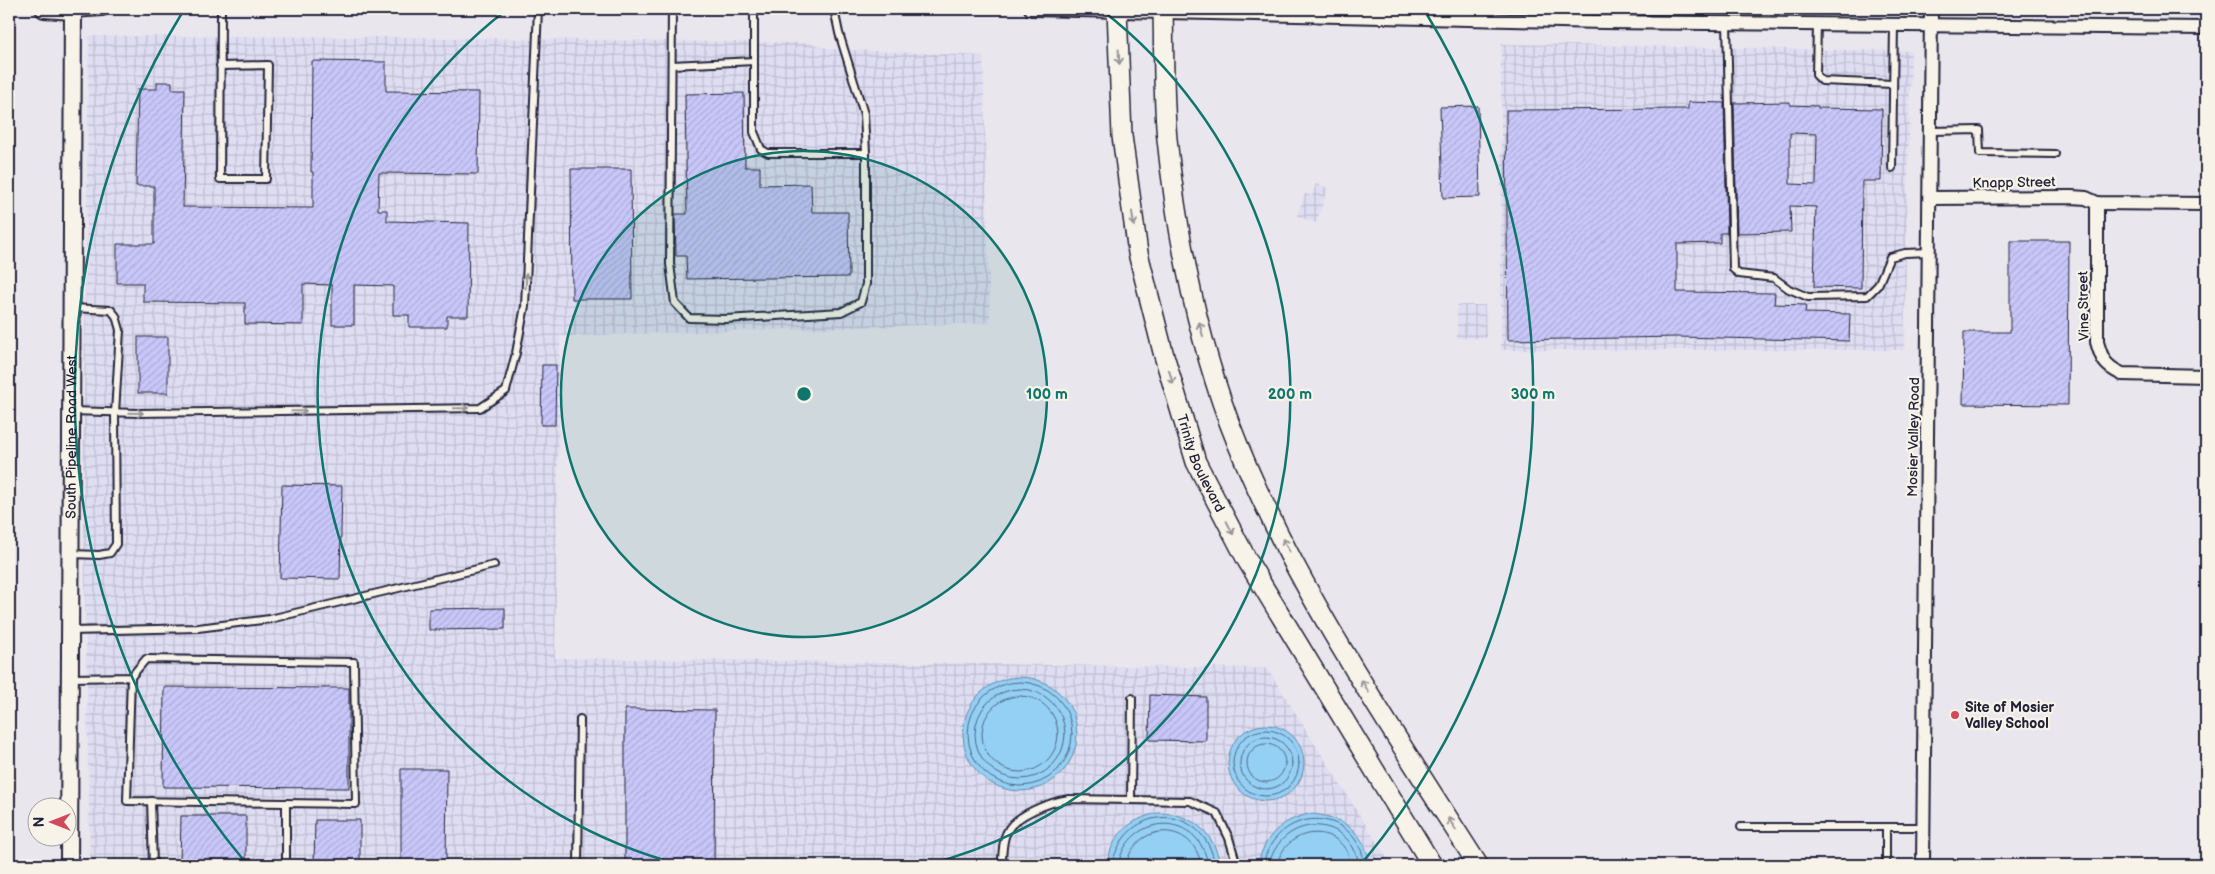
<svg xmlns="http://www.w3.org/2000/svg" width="2215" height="874" viewBox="0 0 2215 874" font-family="'Balsamiq Sans',sans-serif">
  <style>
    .industrial { fill: url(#industrial-grid) }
    .water { fill: #94cff4; stroke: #668aaa }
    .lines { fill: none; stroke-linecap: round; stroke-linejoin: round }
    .shore { stroke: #506785; stroke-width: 1 }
    .building { fill: url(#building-hatch); stroke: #22223b; fill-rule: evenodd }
    .service-casing { stroke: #22223b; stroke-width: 10 }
    .minor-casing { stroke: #22223b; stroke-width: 16 }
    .tertiary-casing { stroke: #22223b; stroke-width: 20 }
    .secondary-casing { stroke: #22223b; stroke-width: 22 }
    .service { stroke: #f7f3e8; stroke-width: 6 }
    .minor { stroke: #f7f3e8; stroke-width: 12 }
    .tertiary { stroke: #f7f3e8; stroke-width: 16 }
    .secondary { stroke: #f7f3e8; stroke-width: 19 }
    .oneway { stroke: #97959a }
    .ring { fill: none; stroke: #0f766e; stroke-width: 2.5 }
    .poi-dot { fill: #d1495b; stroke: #f7f3e8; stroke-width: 2 }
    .labels { text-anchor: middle; stroke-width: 4.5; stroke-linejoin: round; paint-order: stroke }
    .street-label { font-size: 14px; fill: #22223b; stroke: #f7f3e8 }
    .poi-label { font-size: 14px; font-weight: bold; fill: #22223b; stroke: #f7f3e8; text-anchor: start }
    .centre { fill: #0f766e; stroke: #f7f3e8; stroke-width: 2.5 }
    .ring-label { font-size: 15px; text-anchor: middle; font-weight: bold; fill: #0f766e; stroke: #f7f3e8; stroke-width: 4.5; stroke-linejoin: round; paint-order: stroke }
  </style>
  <defs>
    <pattern id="industrial-grid" width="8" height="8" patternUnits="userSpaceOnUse" patternTransform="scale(1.25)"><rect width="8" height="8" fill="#dfddf1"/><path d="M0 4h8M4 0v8" fill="none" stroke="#bfbdd0"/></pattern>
    <pattern id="building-hatch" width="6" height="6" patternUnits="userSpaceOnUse" patternTransform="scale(1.25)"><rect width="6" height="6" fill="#c8c7f9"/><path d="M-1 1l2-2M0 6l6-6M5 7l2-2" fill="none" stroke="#acabd6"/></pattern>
  </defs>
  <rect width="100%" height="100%" fill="#e9e6ed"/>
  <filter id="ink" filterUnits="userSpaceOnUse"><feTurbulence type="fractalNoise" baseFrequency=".02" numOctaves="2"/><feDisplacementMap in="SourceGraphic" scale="10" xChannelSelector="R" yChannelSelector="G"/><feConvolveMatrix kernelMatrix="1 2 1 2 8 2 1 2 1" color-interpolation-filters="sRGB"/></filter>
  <g filter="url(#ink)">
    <g class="industrial">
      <polygon points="89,36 386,37 808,43 831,49 983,56 990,323 560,336 555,658 1267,668 1391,865 90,865 83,471"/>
      <polygon points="1501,44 1911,51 1904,350 1501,350"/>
      <polygon points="1316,184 1328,188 1316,223 1297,216 1305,194 1312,196"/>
      <polygon points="1457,305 1485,305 1486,338 1457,338"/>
    </g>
    <g class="water">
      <circle cx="1020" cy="734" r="57"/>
      <circle cx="1266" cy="763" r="38"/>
      <path d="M1158,813C1191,813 1215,832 1220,865H1107C1111,836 1129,819 1158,813Z"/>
      <path d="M1309,814C1341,815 1366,832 1370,865H1258C1264,836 1281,820 1309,814Z"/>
    </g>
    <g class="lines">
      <g class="shore">
        <circle cx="1020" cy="734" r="52"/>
        <circle cx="1020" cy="734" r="45"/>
        <circle cx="1020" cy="734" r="38"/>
        <circle cx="1266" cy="763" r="33"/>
        <circle cx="1266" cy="763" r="26"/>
        <circle cx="1266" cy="763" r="19"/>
        <path d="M1112,865C1125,801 1205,802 1215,865"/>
        <path d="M1118,865C1129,811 1200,810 1208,865"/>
        <path d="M1126,865C1135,821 1194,820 1201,865"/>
        <path d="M1263,865C1275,805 1356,803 1365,865"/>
        <path d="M1269,865C1280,813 1351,812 1359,865"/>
        <path d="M1277,865C1286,823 1345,822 1351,865"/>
      </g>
    </g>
    <g class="building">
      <polygon points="312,61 386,62 386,91 479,92 478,174 379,173 378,210 387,210 387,221 469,223 468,316 447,316 447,327 409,327 409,315 393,315 393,286 354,285 354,325 332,325 332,285 303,284 303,325 245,324 245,303 143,302 143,283 117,283 117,244 154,244 154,186 136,186 138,89 157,89 157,82 172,82 172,89 185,89 183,207 313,208 313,172 311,172"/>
      <polygon points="744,93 745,167 760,167 760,185 811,184 812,212 848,212 849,277 687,279 686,256 676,256 675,214 687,214 685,94"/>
      <polygon points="1688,102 1724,103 1727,233 1720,233 1720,243 1677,244 1677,292 1775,293 1774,304 1806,305 1805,313 1850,314 1849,341 1678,337 1508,340 1506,110 1688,109"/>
      <path d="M1790,102V105L1818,106V108L1882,109L1881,181H1862L1861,288L1814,287L1816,207L1790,206L1791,232L1737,233L1734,103ZM1790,133L1817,134L1816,185L1790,184Z"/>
      <polygon points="1478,106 1480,197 1443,198 1440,107"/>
      <polygon points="571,169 631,169 632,299 572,299"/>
      <polygon points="2010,241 2069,241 2068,405 1963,404 1964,332 2010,332"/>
      <rect x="138" y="337" width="30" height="56"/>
      <polygon points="542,365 556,365 555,425 541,425"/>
      <polygon points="282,485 342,486 340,579 280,578"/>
      <polygon points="505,608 505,629 429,630 429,609"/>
      <polygon points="164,687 349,688 349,788 163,787"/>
      <polygon points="1150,695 1206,697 1206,741 1149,740"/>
      <polygon points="625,709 715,710 714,865 625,865"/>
      <polygon points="401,769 447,769 446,865 401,865"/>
      <polygon points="181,816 246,816 246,865 180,865"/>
      <polygon points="315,820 360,820 360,865 314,865"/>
    </g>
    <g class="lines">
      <defs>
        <g id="service">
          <polyline points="672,9 670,264 675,303 689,318 726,319 841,312 861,302 866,284 866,153 864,114 839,33 834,9"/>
          <polyline points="754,9 754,132 761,149 768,153 866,153"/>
          <polyline points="1727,23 1733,269 1739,274 1774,278 1789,289 1808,297 1867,296 1878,285 1890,257 1905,253 1930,252"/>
          <polyline points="1817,23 1816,75 1822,81 1893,84"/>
          <polyline points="672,65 754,61"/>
          <polyline points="220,66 268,65 266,179 220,179 221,9"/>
          <polyline points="1931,131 1979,130 1980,153 2055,154"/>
          <polyline points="1892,168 1894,24"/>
          <polyline points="71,411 138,413 480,408 506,391 516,353 525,306 538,9"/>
          <polyline points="72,554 99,555 110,553 116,544 115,413 120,330 116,316 111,310 72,308"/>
          <polyline points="71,631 198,628 270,619 494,565"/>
          <polyline points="71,678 131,677 146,659 354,662 356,804 127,801 131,677"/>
          <polyline points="1131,800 1132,698"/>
          <polyline points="151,801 153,865"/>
          <polyline points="286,804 286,865"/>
          <polyline points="1741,827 1923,827"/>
          <polyline points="1886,827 1886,865"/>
          <polyline points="578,865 580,719"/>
          <path d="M1001,865C1003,856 1002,843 1006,834C1013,815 1050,802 1069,799L1190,801L1217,813L1229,838L1237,865"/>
        </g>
        <g id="minor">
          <polyline points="1031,9 1603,22 2206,28"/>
          <polyline points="73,11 102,9"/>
          <polyline points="1930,198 2072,197 2086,198 2097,203 2206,204"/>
          <path d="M2097,203V342C2102,360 2105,366 2122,374L2206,376"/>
          <polyline points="1923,865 1931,9"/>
        </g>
        <g id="tertiary">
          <polyline points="44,9 73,11"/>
          <path id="s1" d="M69,865L73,9"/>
        </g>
        <g id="secondary">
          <path id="s2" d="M1117,9L1122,136L1138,253L1163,352L1196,462L1247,560L1432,865"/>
          <path d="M1163,9C1164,52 1163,96 1167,139C1177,235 1196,332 1229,422C1288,578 1389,725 1478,865"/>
        </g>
      </defs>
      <use href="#service" class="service-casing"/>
      <use href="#minor" class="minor-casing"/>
      <use href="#tertiary" class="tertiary-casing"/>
      <use href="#secondary" class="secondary-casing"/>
      <use href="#service" class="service"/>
      <use href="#minor" class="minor"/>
      <use href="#tertiary" class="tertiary"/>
      <use href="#secondary" class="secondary"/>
    </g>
    <defs><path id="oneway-shaft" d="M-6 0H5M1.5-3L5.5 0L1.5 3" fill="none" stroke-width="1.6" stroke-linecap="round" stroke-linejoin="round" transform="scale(1.25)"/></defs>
    <g class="oneway">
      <use href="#oneway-shaft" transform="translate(1119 57) rotate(87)"/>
      <use href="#oneway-shaft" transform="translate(1133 219) rotate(82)"/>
      <use href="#oneway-shaft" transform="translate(526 281) rotate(-87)"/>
      <use href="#oneway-shaft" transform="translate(1201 329) rotate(-105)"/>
      <use href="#oneway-shaft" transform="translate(1171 377) rotate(73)"/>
      <use href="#oneway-shaft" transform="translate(461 408) rotate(-1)"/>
      <use href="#oneway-shaft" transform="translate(299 411) rotate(-1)"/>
      <use href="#oneway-shaft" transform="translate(136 413) rotate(1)"/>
      <use href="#oneway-shaft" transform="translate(1230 528) rotate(63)"/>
      <use href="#oneway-shaft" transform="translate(1286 545) rotate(-117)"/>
      <use href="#oneway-shaft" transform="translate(1365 686) rotate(-120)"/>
      <use href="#oneway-shaft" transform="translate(1452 824) rotate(-122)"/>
    </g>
  </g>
  <circle cx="804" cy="394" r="243" fill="#0f766e" fill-opacity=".12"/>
  <g class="ring">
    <circle cx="804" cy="394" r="243"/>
    <path d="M682 865A486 486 0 0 1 505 11M1103 11A486 486 0 0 1 926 865"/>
    <path d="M246 863A729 729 0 0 1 182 13M1426 13A729 729 0 0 1 1362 863"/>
  </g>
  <circle class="poi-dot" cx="1955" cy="715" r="5"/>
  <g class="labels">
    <g class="street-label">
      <text transform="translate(2014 182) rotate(-1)" y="5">Knapp Street</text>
      <text transform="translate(2083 306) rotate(-91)" y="5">Vine Street</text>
      <text transform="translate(1913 437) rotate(-89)" y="5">Mosier Valley Road</text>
      <text dy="5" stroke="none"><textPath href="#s1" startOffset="428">South Pipeline Road West</textPath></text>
      <text dy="5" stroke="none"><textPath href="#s2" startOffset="465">Trinity Boulevard</textPath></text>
    </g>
    <g class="poi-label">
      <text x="1965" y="712">Site of Mosier<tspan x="1965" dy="16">Valley School</tspan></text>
    </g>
  </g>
  <circle cx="804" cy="394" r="8" class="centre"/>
  <g class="ring-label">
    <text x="1047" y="399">100 m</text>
    <text x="1290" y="399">200 m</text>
    <text x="1533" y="399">300 m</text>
  </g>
  <rect width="2215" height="874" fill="none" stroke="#f7f3e8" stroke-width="30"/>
  <rect x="15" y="15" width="2185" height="844" fill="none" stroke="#22223b" stroke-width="2" filter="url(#ink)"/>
  <g transform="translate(52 822) rotate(270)"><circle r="24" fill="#f7f3e8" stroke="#a29fa3"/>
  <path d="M0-4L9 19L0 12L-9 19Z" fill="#d1495b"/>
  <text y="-8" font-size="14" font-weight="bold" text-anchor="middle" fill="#22223b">N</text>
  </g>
</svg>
